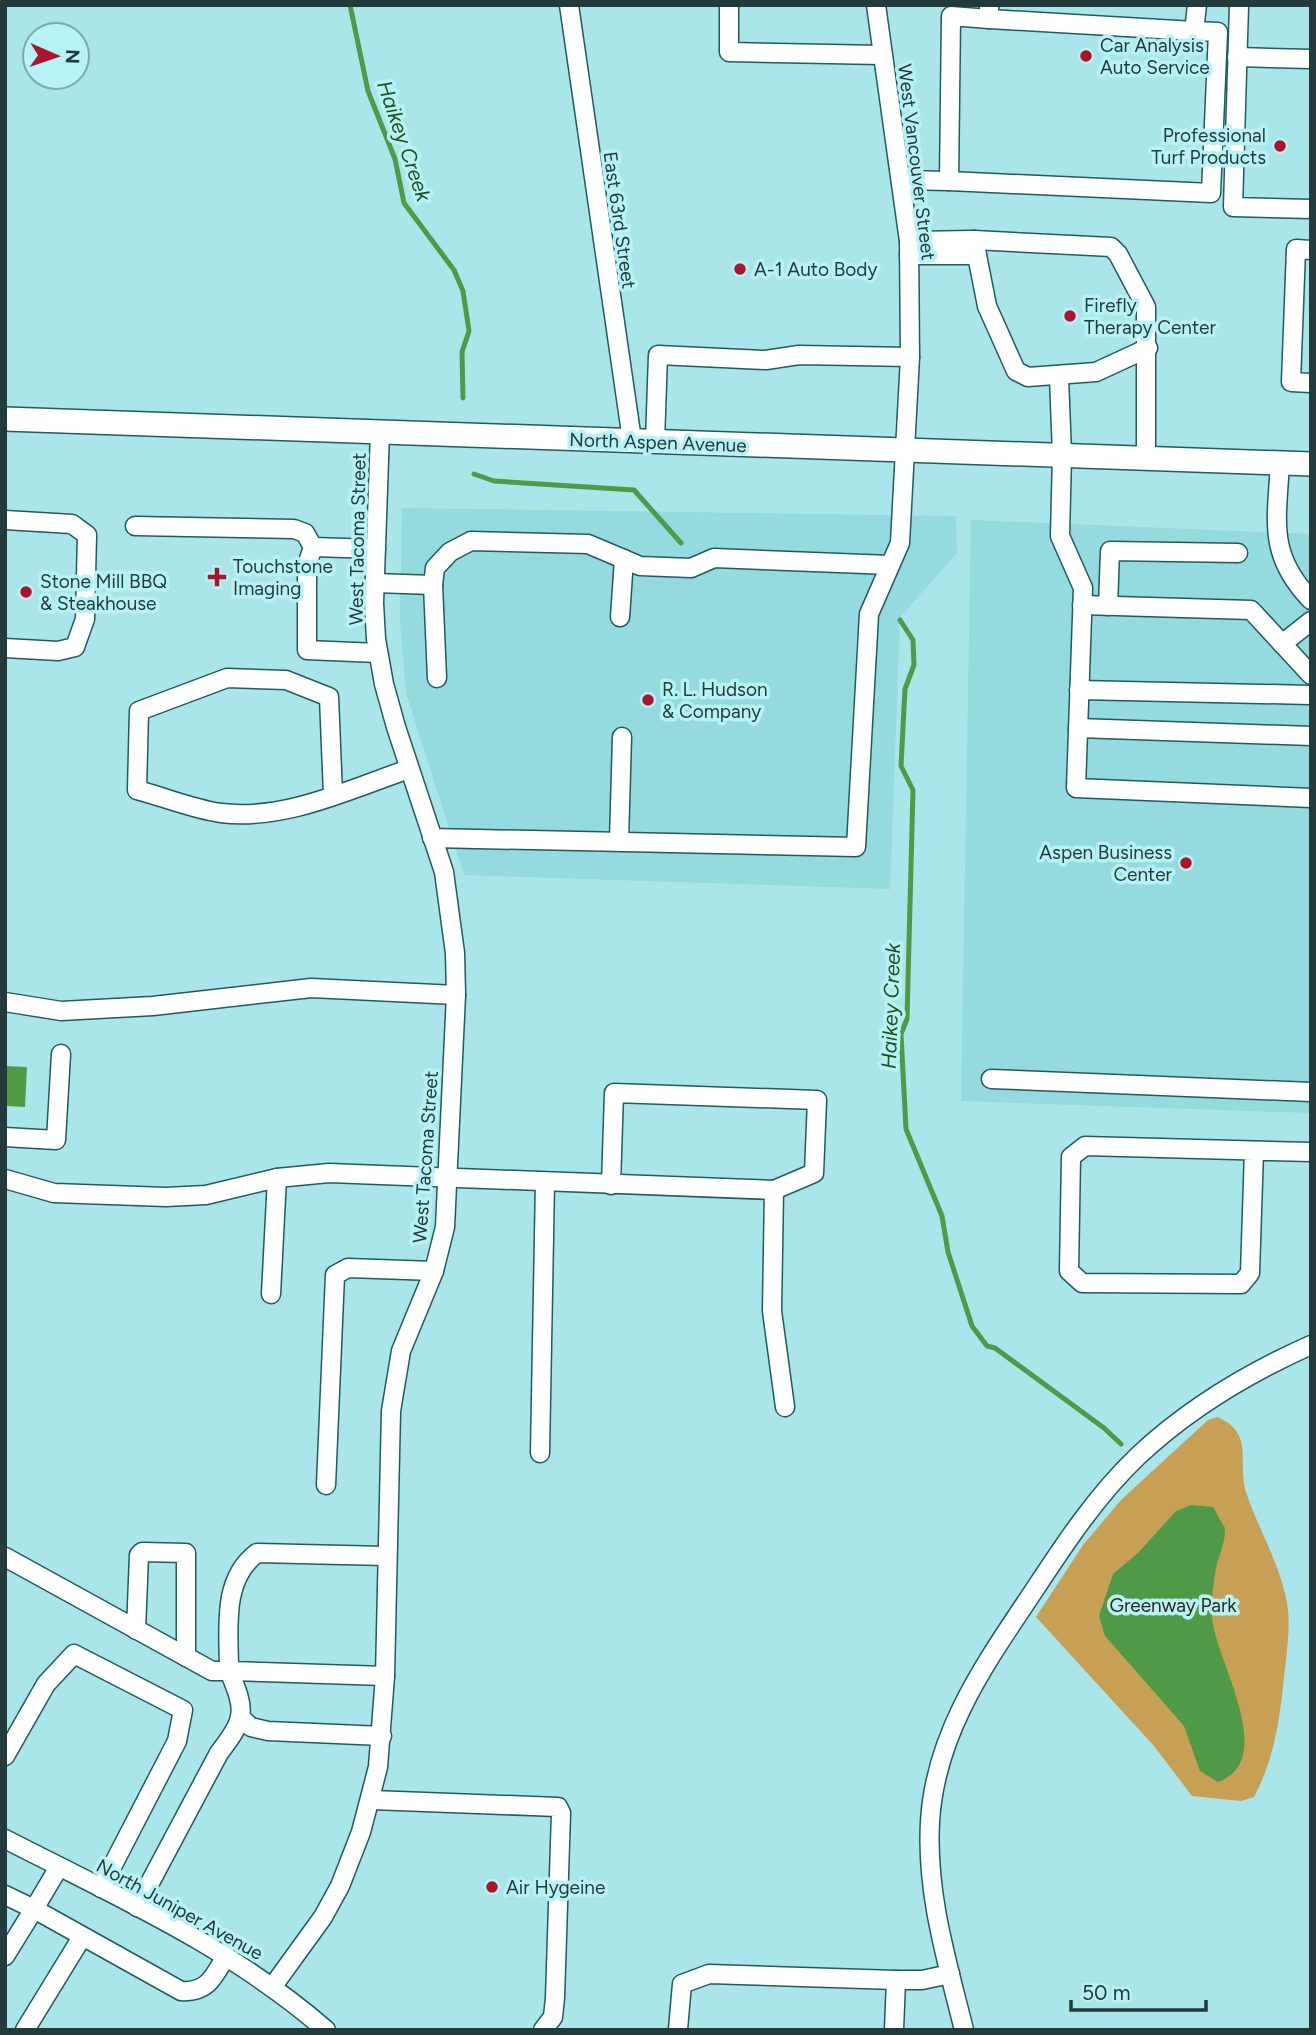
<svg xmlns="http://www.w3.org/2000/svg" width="1316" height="2035" viewBox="0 0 1316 2035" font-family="Figtree,sans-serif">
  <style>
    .built { fill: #94dadf }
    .green { fill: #c8a055 }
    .water { fill: #509a47 }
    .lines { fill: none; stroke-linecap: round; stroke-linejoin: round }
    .stream { stroke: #509a47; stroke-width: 5 }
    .minor-casing { stroke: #205b5f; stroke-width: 21 }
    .major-casing { stroke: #205b5f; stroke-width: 26 }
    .minor { stroke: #fff; stroke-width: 18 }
    .major { stroke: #fff; stroke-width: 23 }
    .poi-dot { fill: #aa152b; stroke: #b7f2f6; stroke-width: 2.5 }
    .labels { text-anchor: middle; stroke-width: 7; stroke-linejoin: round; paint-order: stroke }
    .poi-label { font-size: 19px; fill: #233b3d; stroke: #b7f2f6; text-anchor: start }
    .street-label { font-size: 19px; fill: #233b3d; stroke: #b7f2f6 }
    .park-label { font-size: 19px; fill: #322815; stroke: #b7f2f6 }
    .water-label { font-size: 21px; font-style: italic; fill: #20521a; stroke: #b7f2f6 }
  </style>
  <rect width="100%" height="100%" fill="#aae5e9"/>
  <g class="built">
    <polygon points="402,508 956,516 957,553 900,617 890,889 464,875 406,693 400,622"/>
    <polygon points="971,520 1311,534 1311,1113 961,1101"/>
  </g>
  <path class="green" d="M1217,1417C1256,1433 1236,1463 1247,1495C1260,1533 1283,1569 1288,1610C1290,1628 1287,1650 1285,1669C1280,1715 1276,1755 1254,1797L1241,1801L1192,1796L1154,1746L1036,1617L1083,1545L1121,1500L1208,1420Z"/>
  <g class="water">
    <polygon points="5,1066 27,1067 25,1107 5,1106"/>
    <path d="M1191,1505L1213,1507L1225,1528C1226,1543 1217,1559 1215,1574C1213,1587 1211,1604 1212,1617C1214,1657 1280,1760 1218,1782L1200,1771L1184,1726L1105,1636L1099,1616L1113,1574L1138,1553L1176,1511Z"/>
  </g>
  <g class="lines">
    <g class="stream">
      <polyline points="350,5 368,91 395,159 404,203 454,270 463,291 469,331 462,352 463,398"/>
      <polyline points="474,474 494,481 634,490 681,543"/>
      <polyline points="900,620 913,640 914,665 905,689 901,766 913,790 907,1019 901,1034 906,1129 942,1216 948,1252 972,1326 987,1346 995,1348 1104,1428 1121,1444"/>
    </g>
    <defs>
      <g id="minor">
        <polyline points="569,5 632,440"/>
        <polyline points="729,5 729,52 882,55"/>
        <polyline points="989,5 989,19 951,16 949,181 1211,193 1218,32 1194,31 1197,5"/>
        <polyline points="1239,5 1233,207 1311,209"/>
        <polyline points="989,19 1194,31"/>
        <polyline points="1237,57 1311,59"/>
        <polyline points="902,180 949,181"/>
        <polyline points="974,240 987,306 1016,371 1028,377 1096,372 1148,348"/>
        <polyline points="909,241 974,240 1111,247 1118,254 1146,307 1146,458"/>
        <polyline points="1311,250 1296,249 1291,382 1311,383"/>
        <polyline points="909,255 977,255"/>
        <polyline points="1059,377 1062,455 1060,536 1083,588 1076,788 1311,798"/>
        <polyline points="655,441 658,355 766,360 799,355 910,357"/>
        <path d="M1280,462C1277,521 1267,554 1311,600"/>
        <polyline points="5,520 72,524 87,535 85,619 75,647 58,651 5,648"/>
        <polyline points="135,526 294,529 305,533 313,547 307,565 307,650 378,653"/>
        <polyline points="313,547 376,549"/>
        <polyline points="375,583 433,585 437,678"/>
        <polyline points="433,585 435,568 450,552 471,541 588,544 640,566 691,568 714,558 890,565"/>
        <polyline points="1082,605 1251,610 1311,675"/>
        <polyline points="1108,606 1110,551 1238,553"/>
        <polyline points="620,617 624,559"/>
        <polyline points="1282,644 1311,621"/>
        <polyline points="1079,690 1311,695"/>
        <polyline points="1078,728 1311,736"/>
        <path d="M333,795L329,697L286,680L227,678L139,711L137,790C164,797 193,809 221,813C285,821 350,789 409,769"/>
        <polyline points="432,838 856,847 869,614 900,543 910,357 909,241 876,5"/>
        <polyline points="619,841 622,737"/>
        <polyline points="5,1002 61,1011 153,1006 311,988 456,995"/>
        <polyline points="991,1079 1311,1092"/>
        <polyline points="5,1137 56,1140 61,1054"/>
        <path d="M1254,1151L1250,1273L1241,1284L1082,1283L1069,1271L1071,1157L1085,1146C1160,1148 1235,1150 1311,1152"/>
        <polyline points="5,1179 54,1193 166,1197 206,1195 277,1178 329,1173 774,1190 772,1311 785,1407"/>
        <polyline points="611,1185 614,1093 817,1100 814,1173 774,1190"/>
        <polyline points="271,1294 277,1178"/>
        <polyline points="540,1453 545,1182"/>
        <polyline points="326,1485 335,1275 348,1268 434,1271"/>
        <path d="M5,1557L212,1671H229C246,1711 246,1718 219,1753L137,1907"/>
        <polyline points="136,1630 139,1555 142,1552 186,1553 186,1657"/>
        <path d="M385,1676L229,1671C229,1630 221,1580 257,1553L386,1556"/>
        <polyline points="242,1719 251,1727 268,1731 382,1736"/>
        <polyline points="5,1756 46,1684 74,1654 183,1710 177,1741 101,1888"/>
        <polyline points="372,1800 558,1807 561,1813 555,1998 553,2017 543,2030"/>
        <path d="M5,1839C116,1896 231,1947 326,2030"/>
        <path d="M59,1867L34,1909L181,1991C208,1993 214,1976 226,1956"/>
        <polyline points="5,1895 34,1909 5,1956"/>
        <polyline points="273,1986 323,1917 340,1886 361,1832 378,1767 385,1676 391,1411 401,1351 434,1271 445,1227 456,995 455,953 444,872 396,727 384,684 376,639 374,603 380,432"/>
        <polyline points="678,2029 682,1984 709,1974 896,1980 922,1980 950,1974"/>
        <polyline points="25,2030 82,1937"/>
        <polyline points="894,2030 896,1980"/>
        <path d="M964,2030C947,1961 926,1894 930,1822C935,1732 987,1661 1035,1589C1066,1542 1097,1495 1138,1456C1189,1408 1248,1373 1311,1345"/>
      </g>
      <polyline id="major" points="5,419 1311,464"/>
    </defs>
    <use href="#minor" class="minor-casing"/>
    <use href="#major" class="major-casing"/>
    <use href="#minor" class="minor"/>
    <use href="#major" class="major"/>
  </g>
  <g class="poi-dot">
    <circle cx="1086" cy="56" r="7"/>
    <circle cx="1280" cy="146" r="7"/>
    <circle cx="740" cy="269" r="7"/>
    <circle cx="1070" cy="316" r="7"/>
    <path d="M213.5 566.5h7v7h7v7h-7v7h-7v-7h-7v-7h7z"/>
    <circle cx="26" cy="592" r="7"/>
    <circle cx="648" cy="700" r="7"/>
    <circle cx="1186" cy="863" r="7"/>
    <circle cx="492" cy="1887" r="7"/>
  </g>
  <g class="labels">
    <g class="poi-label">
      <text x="1100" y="52">Car Analysis<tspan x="1100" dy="22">Auto Service</tspan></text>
      <text x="1266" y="142" text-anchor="end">Professional<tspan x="1266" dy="22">Turf Products</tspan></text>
      <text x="754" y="276">A-1 Auto Body</text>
      <text x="1084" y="312">Firefly<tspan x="1084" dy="22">Therapy Center</tspan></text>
      <text x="233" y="573">Touchstone<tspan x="233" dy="22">Imaging</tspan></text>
      <text x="40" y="588">Stone Mill BBQ<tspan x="40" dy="22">&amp; Steakhouse</tspan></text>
      <text x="662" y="696">R. L. Hudson<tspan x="662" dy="22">&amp; Company</tspan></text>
      <text x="1172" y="859" text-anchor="end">Aspen Business<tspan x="1172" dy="22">Center</tspan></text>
      <text x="506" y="1894">Air Hygeine</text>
    </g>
    <g class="street-label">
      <text transform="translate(917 162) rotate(83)" y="7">West Vancouver Street</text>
      <text transform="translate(620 220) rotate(82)" y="7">East 63rd Street</text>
      <text transform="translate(658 442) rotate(2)" y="7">North Aspen Avenue</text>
      <text transform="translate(357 539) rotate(-89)" y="7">West Tacoma Street</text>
      <text transform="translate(425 1157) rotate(-86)" y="7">West Tacoma Street</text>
      <text transform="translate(180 1909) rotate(29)" y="7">North Juniper Avenue</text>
    </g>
    <g class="park-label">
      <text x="1173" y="1612">Greenway Park</text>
    </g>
    <g class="water-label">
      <text transform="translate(404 141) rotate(71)" y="7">Haikey Creek</text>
      <text transform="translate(891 1006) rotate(-88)" y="7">Haikey Creek</text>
    </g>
  </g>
  <rect width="1316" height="2035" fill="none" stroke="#233b3d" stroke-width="14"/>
  <g transform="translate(56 56) rotate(92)"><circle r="33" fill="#b7f2f6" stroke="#7ca9ac" stroke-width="2"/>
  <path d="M0-5L12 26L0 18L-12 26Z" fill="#aa152b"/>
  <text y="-10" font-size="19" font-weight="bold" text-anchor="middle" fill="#233b3d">N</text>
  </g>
  <path d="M1071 2000v10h135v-10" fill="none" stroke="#233b3d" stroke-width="3.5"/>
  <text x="1082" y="2000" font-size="21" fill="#233b3d" stroke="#b7f2f6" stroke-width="5" paint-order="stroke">50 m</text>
</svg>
